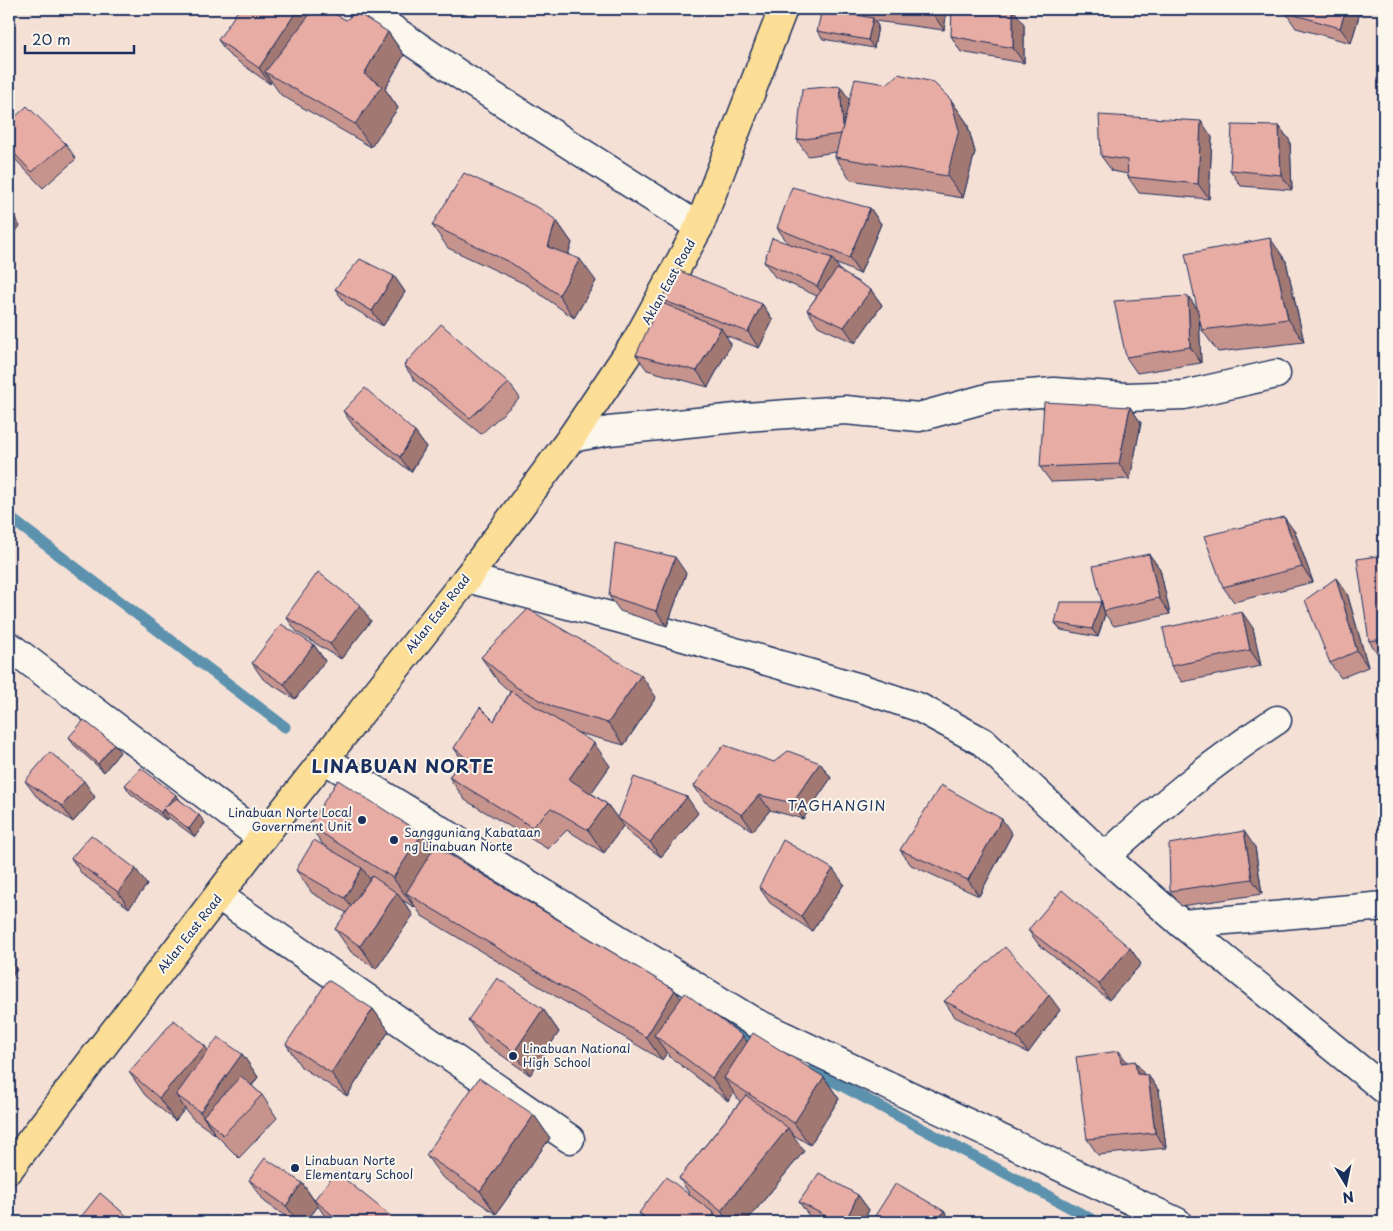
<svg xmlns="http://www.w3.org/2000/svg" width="1393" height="1231" viewBox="0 0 1393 1231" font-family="'Playpen Sans',sans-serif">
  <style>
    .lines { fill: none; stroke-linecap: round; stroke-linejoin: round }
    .stream { stroke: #5b92ae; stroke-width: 11 }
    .minor-casing { stroke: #1b2f5e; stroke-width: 31 }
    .major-casing { stroke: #1b2f5e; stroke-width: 31 }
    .minor { stroke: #fbf7ec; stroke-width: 28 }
    .major { stroke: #fcde96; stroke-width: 28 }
    .wall { fill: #c7948d; stroke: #1b2f5e }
    .shaded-wall { fill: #a27873; stroke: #1b2f5e }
    .building { fill: #e7aca4; stroke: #1b2f5e }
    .poi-dot { fill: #1b2f5e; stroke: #fbf7ec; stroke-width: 2 }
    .labels { text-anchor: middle; stroke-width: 4; stroke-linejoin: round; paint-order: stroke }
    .street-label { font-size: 12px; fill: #1b2f5e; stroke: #fbf7ec }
    .poi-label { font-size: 12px; fill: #1b2f5e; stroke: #fbf7ec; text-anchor: start }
    .neighbourhood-label { font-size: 14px; letter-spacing: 1px; fill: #1b2f5e; stroke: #fbf7ec }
    .district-label { font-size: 18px; font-weight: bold; letter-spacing: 1px; fill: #1b2f5e; stroke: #fbf7ec }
  </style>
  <rect width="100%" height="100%" fill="#f5e0d6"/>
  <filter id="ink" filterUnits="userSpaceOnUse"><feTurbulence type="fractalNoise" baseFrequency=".02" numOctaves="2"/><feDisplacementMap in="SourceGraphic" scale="10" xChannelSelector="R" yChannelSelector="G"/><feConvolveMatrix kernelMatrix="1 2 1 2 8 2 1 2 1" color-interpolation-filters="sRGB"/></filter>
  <g filter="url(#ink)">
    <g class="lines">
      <g class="stream">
        <polyline points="9,517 285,727"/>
        <polyline points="715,1018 763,1044"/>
        <polyline points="812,1070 1097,1222"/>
      </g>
      <defs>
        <g id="minor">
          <polyline points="363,9 460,75 699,227"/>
          <polyline points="571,438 609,431 746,417 845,410 919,417 991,397 1054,392 1127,397 1184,395 1276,374"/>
          <polyline points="467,578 621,619 860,688 918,707 983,742 1105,857 1182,924 1384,1089"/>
          <polyline points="9,646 262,838"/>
          <polyline points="324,759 754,1022 1177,1222"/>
          <path d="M1105,857C1161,805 1213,762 1277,720"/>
          <polyline points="219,896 570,1139"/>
          <polyline points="1182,924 1384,906"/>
        </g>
        <polyline id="major" points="9,1169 262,838 467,578 571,438 637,340 699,227 783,9"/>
      </defs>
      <use href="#minor" class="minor-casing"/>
      <use href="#major" class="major-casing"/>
      <use href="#minor" class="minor"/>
      <use href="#major" class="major"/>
    </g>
    <g class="wall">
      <polygon points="860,9 947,9 944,30 875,21 878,26 874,48 823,39 817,31 866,17"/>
      <polygon points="1286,9 1361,9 1351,43 1296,28 1285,12"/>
      <polygon points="346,20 388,32 404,55 385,89 398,108 371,147 281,95 271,81 270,84 229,55 218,40"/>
      <polygon points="1024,24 1024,63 961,52 951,36"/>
      <polygon points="840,86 849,100 951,100 967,123 975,152 963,198 851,180 835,157 836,152 808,156 797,140"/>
      <polygon points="9,123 66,144 76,159 43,188 9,153"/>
      <polygon points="1279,126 1290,141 1292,190 1241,186 1230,170"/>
      <polygon points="1212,137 1209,199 1139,193 1128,177 1128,174 1112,171 1101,156"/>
      <polygon points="870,208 881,224 860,274 835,263 841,272 871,290 882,305 855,343 818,326 807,310 817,296 775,277 764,262 788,243 777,228"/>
      <polygon points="556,220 572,243 568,254 596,281 574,318 527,285 448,248 432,225"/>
      <polygon points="1286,261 1304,342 1218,352 1202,330 1199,316 1201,363 1137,373 1126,357 1188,296 1198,310"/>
      <polygon points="394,276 405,292 383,326 346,304 335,289"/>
      <polygon points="662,300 762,304 773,320 759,348 725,335 731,344 708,387 647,370 636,355 665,304"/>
      <polygon points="404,365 509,383 520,398 481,434 415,381"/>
      <polygon points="1130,407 1141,423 1130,479 1051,482 1040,467"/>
      <polygon points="343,411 415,432 426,447 411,472 354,427"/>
      <polygon points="1295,532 1313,582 1234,602 1223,587"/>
      <polygon points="1149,554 1160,569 1170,614 1114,626 1105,614 1098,637 1061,630 1055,623 1101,602"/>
      <polygon points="1384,555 1384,656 1380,657 1369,641"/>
      <polygon points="686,573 667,626 620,611 609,596"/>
      <polygon points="1347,593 1368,667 1341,678 1330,663"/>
      <polygon points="286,617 371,621 341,659 297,632"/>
      <polygon points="1253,628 1261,666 1182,682 1171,666"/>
      <polygon points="314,645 325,661 295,699 263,679 252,663"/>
      <polygon points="481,657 656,697 624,745 575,732 610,766 591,793 607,804 623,826 604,853 567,830 548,849 465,800 449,777 462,760 454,748 494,721 510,692 497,680"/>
      <polygon points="69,737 120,752 104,772 74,745"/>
      <polygon points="820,763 831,778 803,819 770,810 753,831 705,802 694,786"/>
      <polygon points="25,781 95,797 73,822 36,796"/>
      <polygon points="125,785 176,795 180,800 205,823 195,837 168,817 166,820 130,793"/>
      <polygon points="698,813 661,857 629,833 618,818"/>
      <polygon points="309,825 433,849 675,990 681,999 747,1042 824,1077 839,1099 810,1145 792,1134 804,1151 746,1222 722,1222 720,1220 721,1222 646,1222 639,1213 691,1196 679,1178 740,1102 734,1093 728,1101 670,1057 667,1052 662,1060 422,916 415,906 414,907 402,900 413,915 376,969 351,952 335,929 347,913 312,893 296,870 324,846"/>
      <polygon points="1012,834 979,896 911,865 900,850"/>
      <polygon points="1255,847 1262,894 1181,906 1170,891"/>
      <polygon points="71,858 147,885 129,908 82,874"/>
      <polygon points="844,884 812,931 770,903 759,887"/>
      <polygon points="1028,930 1130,948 1141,964 1109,1000 1039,945"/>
      <polygon points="944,1001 1060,1010 1028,1053 955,1017"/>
      <polygon points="373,1009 389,1031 347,1096 301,1067 286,1044"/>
      <polygon points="543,1009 559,1032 530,1075 484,1043 468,1020"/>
      <polygon points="208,1051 242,1054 258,1077 252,1086 262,1095 277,1118 239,1158 216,1135 192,1118 185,1109 175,1121 145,1095 129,1072"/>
      <polygon points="1127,1062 1144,1075 1148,1075 1159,1091 1166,1148 1098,1155 1087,1139"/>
      <polygon points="534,1115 550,1138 496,1214 442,1177 426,1155"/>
      <polygon points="249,1180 302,1183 314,1200 392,1217 395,1222 329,1222 318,1206 306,1222 294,1222 265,1202"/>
      <polygon points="858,1195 869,1210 863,1222 819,1222 810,1217 799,1202"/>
    </g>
    <g class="shaded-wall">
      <polygon points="298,9 319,9 265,72 271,81 270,84 259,68"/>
      <polygon points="934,9 947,9 944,30 933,14"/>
      <polygon points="1013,9 1024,24 1024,63 1013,48"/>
      <polygon points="1346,9 1361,9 1351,43 1340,28"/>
      <polygon points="873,18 878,26 874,48 868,40"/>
      <polygon points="388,32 404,55 385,89 398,108 371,147 355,124 364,74"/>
      <polygon points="840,86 851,102 843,134"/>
      <polygon points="951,100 967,123 975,152 963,198 947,176"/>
      <polygon points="1201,121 1212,137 1209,199 1198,184"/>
      <polygon points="1279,126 1290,141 1292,190 1281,175"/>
      <polygon points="870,208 881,224 860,274 849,258"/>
      <polygon points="15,218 20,226 9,240 9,226"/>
      <polygon points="556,220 572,243 563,269 548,247"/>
      <polygon points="1270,238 1286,261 1304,342 1288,319"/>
      <polygon points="832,258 843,274 828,301 817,286"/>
      <polygon points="580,259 596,281 574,318 559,295"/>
      <polygon points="394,276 405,292 383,326 372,311"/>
      <polygon points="871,290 882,305 855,343 844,327"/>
      <polygon points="1188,296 1199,312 1201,363 1190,347"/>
      <polygon points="762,304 773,320 759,348 748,332"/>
      <polygon points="721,328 731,344 708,387 697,371"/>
      <polygon points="1130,407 1141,423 1130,479 1119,464"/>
      <polygon points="415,432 426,447 411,472 400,457"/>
      <polygon points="1284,517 1295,532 1313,582 1302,567"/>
      <polygon points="1149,554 1160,569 1170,614 1159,598"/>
      <polygon points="675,557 686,573 667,626 656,611"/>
      <polygon points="1336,578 1347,593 1368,667 1357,651"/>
      <polygon points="1101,602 1105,614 1098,637 1092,629"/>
      <polygon points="360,605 371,621 341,659 330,644"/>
      <polygon points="1242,612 1253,628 1261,666 1250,650"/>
      <polygon points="314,645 325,661 295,699 284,684"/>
      <polygon points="641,675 656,697 624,745 608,723"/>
      <polygon points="594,743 610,766 585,802 569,779"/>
      <polygon points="114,744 120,752 104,772 98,764"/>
      <polygon points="820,763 831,778 803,819 792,803"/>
      <polygon points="84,781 95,797 73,822 62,806"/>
      <polygon points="176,795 182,803 165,807"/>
      <polygon points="759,795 770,810 753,831 742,815"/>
      <polygon points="687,797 698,813 661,857 650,842"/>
      <polygon points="607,804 623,826 604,853 588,830"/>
      <polygon points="163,809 168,817 166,820 161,813"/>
      <polygon points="199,815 205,823 195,837 189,829"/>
      <polygon points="1002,819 1012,834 979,896 968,880"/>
      <polygon points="1244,831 1255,847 1262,894 1252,879"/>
      <polygon points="422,834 442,863 406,893 415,906 414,907 393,878"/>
      <polygon points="362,868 378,891 361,921 345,898"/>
      <polygon points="136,869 147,885 129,908 118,892"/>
      <polygon points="833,869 844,884 812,931 801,916"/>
      <polygon points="397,893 413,915 376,969 360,946"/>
      <polygon points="1130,948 1141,964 1109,1000 1099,984"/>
      <polygon points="9,958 17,970 9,980"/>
      <polygon points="675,990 691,1012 654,1035 667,1053 662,1060 646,1037"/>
      <polygon points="1049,995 1060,1010 1028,1053 1017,1037"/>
      <polygon points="373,1009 389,1031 347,1096 331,1073"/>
      <polygon points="543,1009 559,1032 530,1075 514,1052"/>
      <polygon points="743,1036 759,1059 724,1078 734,1093 728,1101 712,1078"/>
      <polygon points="205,1046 221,1068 176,1095 185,1109 175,1121 159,1098"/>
      <polygon points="1119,1051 1130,1066 1121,1063"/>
      <polygon points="242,1054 258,1077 219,1131 203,1116 216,1135 200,1112"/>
      <polygon points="1135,1061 1146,1077 1137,1074"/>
      <polygon points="1148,1075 1159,1091 1166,1148 1155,1133"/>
      <polygon points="824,1077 839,1099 810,1145 794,1123"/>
      <polygon points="534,1115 550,1138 496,1214 480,1191"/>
      <polygon points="788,1128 804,1151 746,1222 728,1222 721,1211"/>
      <polygon points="302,1183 318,1206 306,1222 298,1222 286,1206"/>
      <polygon points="858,1195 869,1210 863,1222 845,1222"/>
      <polygon points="944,1211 952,1222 937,1222"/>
      <polygon points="714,1213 721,1222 707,1222"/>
      <polygon points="392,1217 395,1222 388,1222"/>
    </g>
    <g class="building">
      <polygon points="239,9 298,9 259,68 218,40"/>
      <polygon points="314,9 325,9 346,20 356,12 388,32 364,74 382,86 355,124 265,72"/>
      <polygon points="822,9 873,18 868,40 817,31"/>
      <polygon points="890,9 934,9 933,14"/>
      <polygon points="952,9 1013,9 1013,48 951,36"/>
      <polygon points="1286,9 1346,9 1340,28 1285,12"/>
      <polygon points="898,74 933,82 951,100 959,130 947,176 835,157 855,79 887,84"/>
      <polygon points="840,86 843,126 841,134 797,140 802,89"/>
      <polygon points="27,106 66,144 32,172 9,148 9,123"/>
      <polygon points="1099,115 1201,121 1198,184 1128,177 1127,160 1101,156"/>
      <polygon points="1232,125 1279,126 1281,175 1230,170"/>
      <polygon points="464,173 539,208 556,220 548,247 580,259 559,295 511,263 432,225"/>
      <polygon points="792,187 870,208 849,258 777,228"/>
      <polygon points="9,214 15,218 9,226"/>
      <polygon points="772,238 832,258 817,286 764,262"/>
      <polygon points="1270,238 1288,319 1202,330 1185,254"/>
      <polygon points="360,259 394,276 372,311 335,289"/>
      <polygon points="675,269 762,304 748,332 662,300"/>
      <polygon points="837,269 871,290 844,327 807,310"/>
      <polygon points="1188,296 1190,347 1126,357 1114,301"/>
      <polygon points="660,302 721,328 697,371 636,355"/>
      <polygon points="441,324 509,383 470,418 404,365"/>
      <polygon points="365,388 415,432 400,457 343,411"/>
      <polygon points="1044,402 1130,407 1119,464 1040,467"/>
      <polygon points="1284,517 1302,567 1223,587 1204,536"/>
      <polygon points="615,543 675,557 656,611 609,596"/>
      <polygon points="1149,554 1159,598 1104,611 1093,566"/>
      <polygon points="1384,555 1384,639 1369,641 1357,559"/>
      <polygon points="318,572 360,605 330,644 286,617"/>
      <polygon points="1336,578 1357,651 1330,663 1305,600"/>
      <polygon points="1060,602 1101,602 1092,629 1055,623"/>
      <polygon points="528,609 641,675 608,723 553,707 516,687 481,657"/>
      <polygon points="1242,612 1250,650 1171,666 1163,628"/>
      <polygon points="281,624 314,645 284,684 252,663"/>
      <polygon points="511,691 594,743 569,779 607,804 588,830 551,808 532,827 449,777 465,757 454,748 480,707 494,721"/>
      <polygon points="84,720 114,744 98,764 69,737"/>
      <polygon points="724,745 774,762 788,751 820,763 792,803 759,795 742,815 694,786"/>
      <polygon points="50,752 84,781 62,806 25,781"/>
      <polygon points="141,768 176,795 165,807 177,798 199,815 189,829 163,809 161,813 125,785"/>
      <polygon points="634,777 687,797 650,842 618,818"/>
      <polygon points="338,780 422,834 393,878 309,825"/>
      <polygon points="941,785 1002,819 968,880 900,850"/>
      <polygon points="1244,831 1252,879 1170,891 1169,844"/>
      <polygon points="91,835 136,869 118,892 71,858"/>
      <polygon points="314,840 362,868 345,898 296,870"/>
      <polygon points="783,840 833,869 801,916 759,887"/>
      <polygon points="435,846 675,990 646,1037 406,893"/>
      <polygon points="372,876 397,893 360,946 335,929"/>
      <polygon points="1062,890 1130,948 1099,984 1028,930"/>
      <polygon points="1005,947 1049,995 1017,1037 944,1001"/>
      <polygon points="497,978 543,1009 514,1052 468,1020"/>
      <polygon points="328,980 373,1009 331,1073 286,1044"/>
      <polygon points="685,993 743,1036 712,1078 654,1035"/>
      <polygon points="174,1020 205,1046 159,1098 129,1072"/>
      <polygon points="753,1033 824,1077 794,1123 724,1078"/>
      <polygon points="218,1037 242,1054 200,1112 176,1095"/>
      <polygon points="1119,1051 1121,1063 1135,1061 1137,1074 1148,1075 1155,1133 1087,1139 1076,1057"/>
      <polygon points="241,1076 262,1095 223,1135 203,1116"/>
      <polygon points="479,1078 534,1115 480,1191 426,1155"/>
      <polygon points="746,1095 788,1128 721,1211 679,1178"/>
      <polygon points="265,1158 302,1183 286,1206 249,1180"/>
      <polygon points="336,1172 392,1217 388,1222 341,1222 314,1200"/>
      <polygon points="819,1173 858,1195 845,1222 837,1222 799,1202"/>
      <polygon points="666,1177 714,1213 707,1222 652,1222 639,1213"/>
      <polygon points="896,1183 944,1211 937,1222 871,1222"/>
      <polygon points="100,1193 134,1222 77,1222"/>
    </g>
  </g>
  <g class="poi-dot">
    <circle cx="362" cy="820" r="5"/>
    <circle cx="394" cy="840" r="5"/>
    <circle cx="513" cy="1056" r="5"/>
    <circle cx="295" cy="1168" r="5"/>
  </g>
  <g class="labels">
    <g class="street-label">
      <text transform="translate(669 282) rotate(-61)" y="4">Aklan East Road</text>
      <text transform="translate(438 614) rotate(-52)" y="4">Aklan East Road</text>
      <text transform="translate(190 934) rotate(-52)" y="4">Aklan East Road</text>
    </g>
    <g class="poi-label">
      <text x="352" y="817" text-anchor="end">Linabuan Norte Local<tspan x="352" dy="14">Government Unit</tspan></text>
      <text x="404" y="837">Sangguniang Kabataan<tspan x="404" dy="14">ng Linabuan Norte</tspan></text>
      <text x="523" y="1053">Linabuan National<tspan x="523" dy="14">High School</tspan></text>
      <text x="305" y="1165">Linabuan Norte<tspan x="305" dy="14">Elementary School</tspan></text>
    </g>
    <g class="neighbourhood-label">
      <text x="837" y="811">TAGHANGIN</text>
    </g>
    <g class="district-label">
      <text x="403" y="773">LINABUAN NORTE</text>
    </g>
  </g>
  <rect width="1393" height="1231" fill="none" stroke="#fbf7ec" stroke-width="30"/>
  <rect x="15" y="15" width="1363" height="1201" fill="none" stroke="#1b2f5e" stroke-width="2" filter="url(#ink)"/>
  <g transform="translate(1346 1184) rotate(170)" stroke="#fbf7ec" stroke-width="4" paint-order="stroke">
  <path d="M0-4L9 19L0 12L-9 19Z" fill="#1b2f5e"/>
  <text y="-8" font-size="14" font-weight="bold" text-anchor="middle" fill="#1b2f5e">N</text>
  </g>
  <path d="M25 45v8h109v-8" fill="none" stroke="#1b2f5e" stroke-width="2.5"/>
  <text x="32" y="45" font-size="15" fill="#1b2f5e" stroke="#fbf7ec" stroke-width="4" paint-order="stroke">20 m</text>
</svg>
